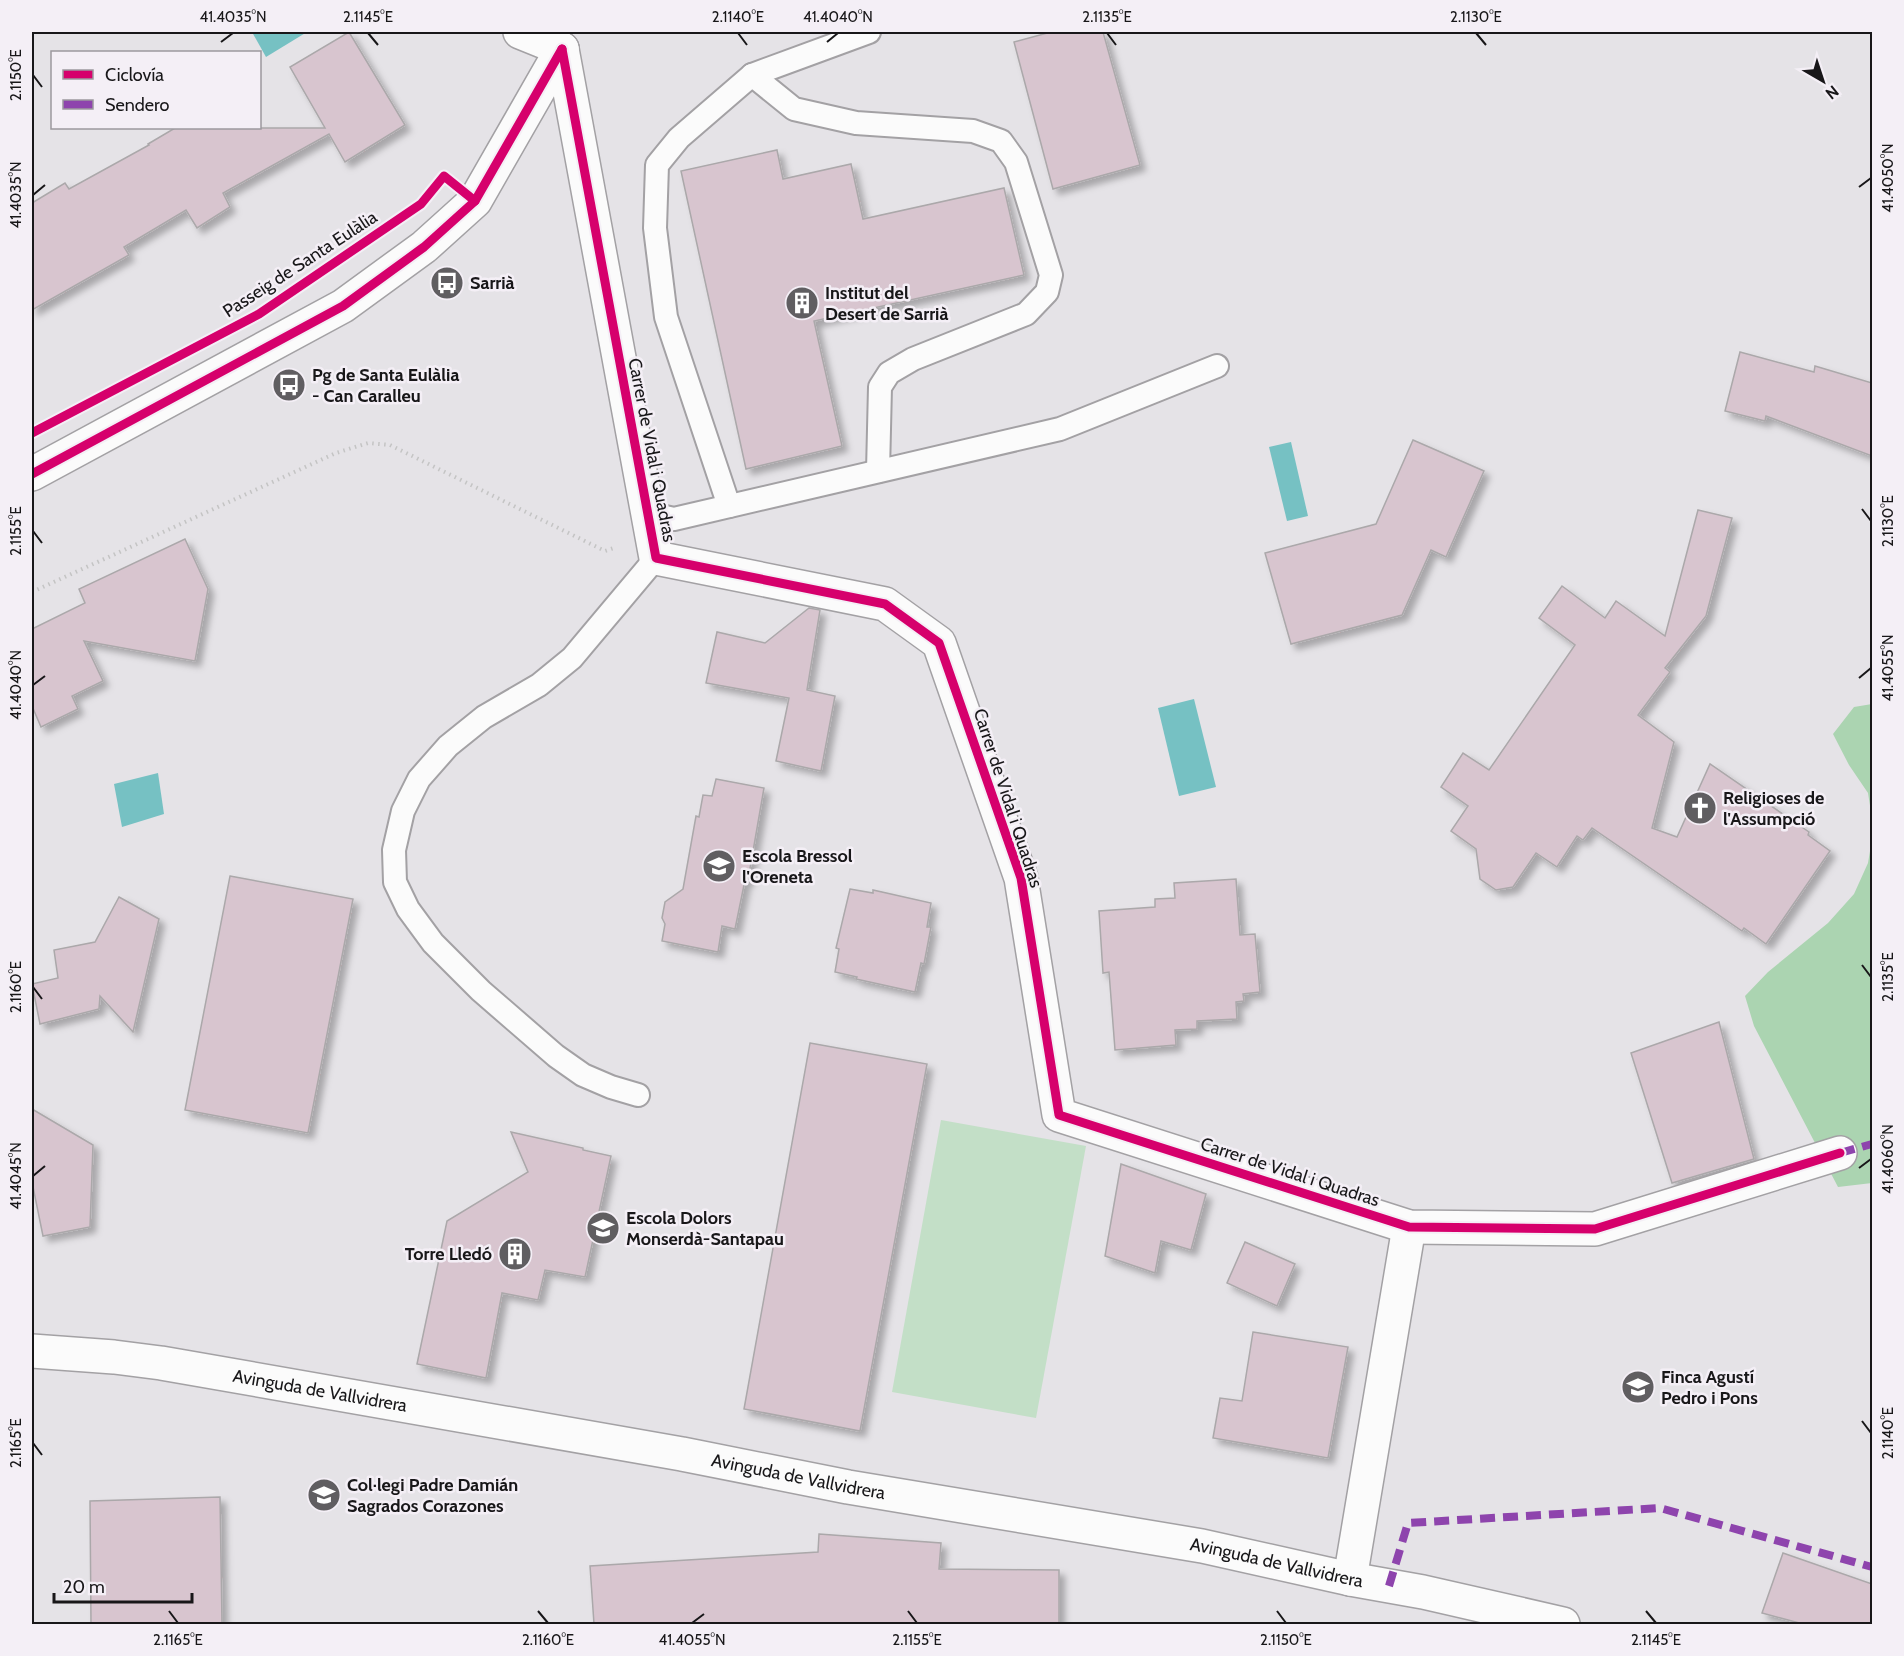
<svg xmlns="http://www.w3.org/2000/svg" width="1904" height="1656" viewBox="0 0 1904 1656" font-family="Cabin,sans-serif">
  <style>
    .green { fill: #c3dfc7 }
    .forest { fill: #abd4b1 }
    .water { fill: #76c1c3 }
    .building { fill: #d8c5cf; stroke: #aba8aa; stroke-width: 1.5; filter: url(#shadow) }
    .lines { fill: none; stroke-linecap: round; stroke-linejoin: round }
    .service-casing { stroke: #a3a1a4; stroke-width: 26 }
    .minor-casing { stroke: #a3a1a4; stroke-width: 36 }
    .secondary-casing { stroke: #a3a1a4; stroke-width: 36 }
    .path { stroke: #c4c4c4; stroke-width: 4; stroke-dasharray: 1.5 4.5; stroke-linecap: butt }
    .service { stroke: #fbfbfb; stroke-width: 22 }
    .minor { stroke: #fbfbfb; stroke-width: 33 }
    .secondary { stroke: #fbfbfb; stroke-width: 33 }
    .quiet { stroke: #8e44ad; stroke-width: 8; stroke-dasharray: 15 8; stroke-linecap: butt }
    .cycleway-casing { stroke: #f4eff6; stroke-width: 13 }
    .cycleway { stroke: #d6006c; stroke-width: 9 }
    .ticks { fill: none; stroke: #181719; stroke-width: 2 }
    .labels { text-anchor: middle; stroke-width: 5; stroke-linejoin: round; paint-order: stroke }
    .street-label { font-size: 18px; fill: #181719; stroke: #f4eff6 }
    .poi-label { font-size: 18px; font-weight: bold; fill: #181719; stroke: #f4eff6; text-anchor: start }
    .neatline { fill: none; stroke: #181719; stroke-width: 2 }
    .ticks-label { font-size: 15px; text-anchor: middle; fill: #181719 }
  </style>
  <defs>
    <filter id="shadow"><feDropShadow dx="5.5" dy="5.5" stdDeviation="3" flood-color="#0004"/></filter>
  </defs>
  <rect width="100%" height="100%" fill="#e5e3e7"/>
  <polygon class="green" points="941,1120 1086,1146 1036,1418 892,1392"/>
  <g class="forest">
    <polygon points="1872,704 1872,818 1868,793 1849,765 1833,734 1854,707"/>
    <polygon points="1872,839 1872,1183 1838,1187 1754,1026 1745,996 1768,972 1828,923 1854,894 1868,863"/>
  </g>
  <g class="water">
    <polygon points="252,32 307,32 266,57"/>
    <polygon points="1291,442 1308,516 1287,521 1269,447"/>
    <polygon points="1194,699 1216,787 1179,796 1158,708"/>
    <polygon points="158,773 164,814 122,827 114,784"/>
  </g>
  <g class="building">
    <polygon points="349,32 405,125 345,162 329,134 223,193 230,207 197,228 186,210 124,247 129,255 32,310 32,203 65,183 69,189 149,145 148,144 175,128 325,128 290,67"/>
    <polygon points="1051,32 1103,32 1140,165 1053,189 1014,42"/>
    <polygon points="777,150 783,179 851,164 863,219 1004,188 1024,275 814,321 842,446 746,469 681,171"/>
    <polygon points="1740,352 1814,372 1815,366 1872,383 1872,456 1766,416 1765,421 1725,411"/>
    <polygon points="1413,440 1484,471 1446,557 1431,550 1402,615 1291,644 1265,553 1376,524"/>
    <polygon points="1698,510 1732,518 1706,616 1665,668 1670,672 1638,715 1674,742 1652,828 1677,837 1710,764 1809,832 1808,835 1830,851 1766,944 1744,928 1742,931 1592,828 1583,840 1577,836 1557,867 1536,853 1513,887 1496,890 1480,879 1476,849 1451,831 1468,806 1441,787 1463,753 1489,770 1575,645 1539,618 1562,586 1605,618 1616,601 1665,636"/>
    <polygon points="185,539 208,589 195,661 84,641 103,681 72,696 78,709 41,727 32,706 32,629 85,603 79,589"/>
    <polygon points="809,608 820,610 807,690 835,696 821,771 776,761 789,698 706,683 717,632 765,643"/>
    <polygon points="716,779 764,788 748,880 745,880 735,929 722,926 718,952 662,941 665,924 662,918 665,902 683,889 696,816 699,817 703,795 712,796"/>
    <polygon points="230,876 353,899 308,1133 185,1110"/>
    <polygon points="1236,879 1240,935 1255,934 1260,992 1243,994 1244,1001 1236,1002 1237,1019 1197,1021 1197,1029 1175,1030 1176,1045 1115,1050 1109,972 1103,973 1099,911 1155,907 1155,899 1175,898 1174,883"/>
    <polygon points="850,889 873,893 873,890 931,903 927,927 931,927 924,964 921,963 915,992 856,979 857,977 835,972 839,949 836,948"/>
    <polygon points="119,897 159,919 133,1032 100,996 99,1009 40,1024 32,984 58,978 54,950 95,942"/>
    <polygon points="1719,1022 1754,1159 1672,1183 1631,1053"/>
    <polygon points="810,1043 927,1064 860,1431 744,1409"/>
    <polygon points="32,1109 93,1145 90,1227 43,1236 32,1182"/>
    <polygon points="511,1132 583,1148 583,1150 611,1156 585,1277 545,1270 538,1300 502,1293 486,1378 417,1364 447,1221 528,1172"/>
    <polygon points="1121,1164 1206,1194 1191,1250 1161,1241 1155,1273 1105,1256"/>
    <polygon points="1245,1242 1295,1264 1277,1306 1227,1283"/>
    <polygon points="1253,1332 1348,1347 1328,1458 1213,1438 1220,1398 1242,1401"/>
    <polygon points="220,1497 222,1624 91,1624 90,1501"/>
    <polygon points="819,1534 941,1543 939,1569 1059,1570 1059,1624 594,1624 590,1566 818,1552"/>
    <polygon points="1783,1553 1872,1584 1872,1624 1803,1624 1762,1613"/>
  </g>
  <g class="lines">
    <defs>
      <g id="service">
        <polyline points="752,75 794,109 856,123 973,131 1001,141 1016,162 1051,275 1047,292 1026,314 913,359 889,373 880,387 878,471"/>
        <polyline points="729,506 666,317 655,228 657,165 679,138 752,75 869,32"/>
        <polyline points="647,513 674,519 1060,429 1217,366"/>
        <polyline points="638,1095 611,1087 583,1075 556,1056 481,991 433,943 408,909 395,882 394,850 403,811 419,779 448,746 484,717 539,685 572,658 656,558"/>
      </g>
      <g id="minor">
        <polyline points="520,32 562,49"/>
        <polyline points="562,49 656,558 885,604 939,643 1021,878 1059,1115 1409,1227 1595,1229 1840,1153"/>
        <polyline points="32,474 343,306 424,247 475,201 562,49"/>
        <polyline points="1350,1579 1409,1227"/>
      </g>
      <g id="secondary">
        <path id="s1" d="M32,1351L114,1357L161,1363L682,1454L848,1487L1202,1546L1350,1579L1423,1592L1563,1624"/>
      </g>
    </defs>
    <use href="#service" class="service-casing"/>
    <use href="#minor" class="minor-casing"/>
    <use href="#secondary" class="secondary-casing"/>
    <polyline class="path" points="32,592 336,453 368,443 390,445 605,551 614,548"/>
    <use href="#service" class="service"/>
    <use href="#minor" class="minor"/>
    <use href="#secondary" class="secondary"/>
    <g class="quiet">
      <polyline points="1840,1153 1872,1144"/>
      <polyline points="1389,1586 1408,1523 1660,1508 1872,1567"/>
    </g>
    <defs>
      <g id="cycleway">
        <polyline points="562,49 656,558 885,604 939,643 1021,878 1059,1115 1409,1227 1595,1229 1840,1153"/>
        <polyline points="32,433 259,314 421,204 444,176 475,201"/>
        <polyline points="32,474 343,306 424,247 475,201 562,49"/>
      </g>
    </defs>
    <use href="#cycleway" class="cycleway-casing"/>
    <use href="#cycleway" class="cycleway"/>
  </g>
  <path class="ticks" d="M368,33L378,45M738,33L747,45M1107,33L1116,45M1476,33L1486,45M221,42L233,33M827,42L838,33M33,75L42,87M1859,187L1871,178M33,195L45,185M1862,509L1871,521M33,531L42,543M1859,678L1871,668M33,685L45,676M1862,965L1871,977M33,987L42,999M1859,1168L1871,1159M33,1176L45,1166M1862,1421L1871,1433M33,1443L42,1455M169,1611L178,1623M538,1611L548,1623M908,1611L917,1623M1277,1611L1286,1623M1646,1611L1656,1623M692,1623L704,1614"/>
  <defs>
    <symbol id="bus-disc" viewBox="-11 -11 22 22"><circle r="9.5" fill="#605e61" stroke="#f4eff6"/><path d="M-5-6H5V4H4V6H2V4H-2V6H-4V4H-5ZM-3.5-4V0h7V-4ZM-3.5 1.2v1.5H-2V1.2ZM2 1.2v1.5H3.5V1.2Z" fill="#fff"/></symbol>
    <symbol id="building-disc" viewBox="-11 -11 22 22"><circle r="9.5" fill="#605e61" stroke="#f4eff6"/><path d="M-4-6H4V6H1V3H-1V6H-4ZM-2.5-4.3h1.7v1.8h-1.7ZM.8-4.3h1.7v1.8H.8ZM-2.5-1h1.7V.8h-1.7ZM.8-1h1.7V.8H.8Z" fill="#fff"/></symbol>
    <symbol id="church-disc" viewBox="-11 -11 22 22"><circle r="9.5" fill="#605e61" stroke="#f4eff6"/><path d="M-1.2-6h2.4v3.5h3.3v2.4h-3.3V6h-2.4V-.1h-3.3v-2.4h3.3Z" fill="#fff"/></symbol>
    <symbol id="school-disc" viewBox="-11 -11 22 22"><circle r="9.5" fill="#605e61" stroke="#f4eff6"/><path d="M0-5L7-2L0 1L-7-2ZM-4 1L0 2.5L4 1V4Q0 6-4 4Z" fill="#fff"/></symbol>
    <symbol id="university-disc" viewBox="-11 -11 22 22"><circle r="9.5" fill="#605e61" stroke="#f4eff6"/><path d="M0-5L7-2L0 1L-7-2ZM-4 1L0 2.5L4 1V4Q0 6-4 4Z" fill="#fff"/></symbol>
  </defs>
  <g fill-rule="evenodd">
    <use href="#bus-disc" x="428" y="264" width="38" height="38"/>
    <use href="#building-disc" x="783" y="284" width="38" height="38"/>
    <use href="#bus-disc" x="270" y="366" width="38" height="38"/>
    <use href="#church-disc" x="1681" y="789" width="38" height="38"/>
    <use href="#school-disc" x="700" y="847" width="38" height="38"/>
    <use href="#school-disc" x="584" y="1209" width="38" height="38"/>
    <use href="#building-disc" x="496" y="1235" width="38" height="38"/>
    <use href="#university-disc" x="1619" y="1368" width="38" height="38"/>
    <use href="#school-disc" x="305" y="1476" width="38" height="38"/>
  </g>
  <g class="labels">
    <g class="street-label">
      <text transform="translate(300 264) rotate(-33)" y="6">Passeig de Santa Eulàlia</text>
      <text transform="translate(652 450) rotate(79)" y="6">Carrer de Vidal i Quadras</text>
      <text transform="translate(1008 798) rotate(72)" y="6">Carrer de Vidal i Quadras</text>
      <text transform="translate(1290 1172) rotate(18)" y="6">Carrer de Vidal i Quadras</text>
      <text dy="6" stroke="none"><textPath href="#s1" startOffset="291">Avinguda de Vallvidrera</textPath></text>
      <text dy="6" stroke="none"><textPath href="#s1" startOffset="777">Avinguda de Vallvidrera</textPath></text>
      <text dy="6" stroke="none"><textPath href="#s1" startOffset="1263">Avinguda de Vallvidrera</textPath></text>
    </g>
    <g class="poi-label">
      <text x="470" y="289">Sarrià</text>
      <text x="825" y="299">Institut del<tspan x="825" dy="21">Desert de Sarrià</tspan></text>
      <text x="312" y="381">Pg de Santa Eulàlia<tspan x="312" dy="21">- Can Caralleu</tspan></text>
      <text x="1723" y="804">Religioses de<tspan x="1723" dy="21">l'Assumpció</tspan></text>
      <text x="742" y="862">Escola Bressol<tspan x="742" dy="21">l'Oreneta</tspan></text>
      <text x="626" y="1224">Escola Dolors<tspan x="626" dy="21">Monserdà-Santapau</tspan></text>
      <text x="492" y="1260" text-anchor="end">Torre Lledó</text>
      <text x="1661" y="1383">Finca Agustí<tspan x="1661" dy="21">Pedro i Pons</tspan></text>
      <text x="347" y="1491">Col·legi Padre Damián<tspan x="347" dy="21">Sagrados Corazones</tspan></text>
    </g>
  </g>
  <rect width="1904" height="1656" fill="none" stroke="#f4eff6" stroke-width="66"/>
  <rect x="51" y="51" width="210" height="78" fill="#f4eff6" stroke="#9c999e" stroke-width="1.5"/>
  <rect x="63" y="70" width="30" height="9" fill="#d6006c" stroke="#9c999e" stroke-width="1.5"/>
  <text x="105" y="81" font-size="18" fill="#181719">Ciclovía</text>
  <rect x="63" y="100" width="30" height="9" fill="#8e44ad" stroke="#9c999e" stroke-width="1.5"/>
  <text x="105" y="111" font-size="18" fill="#181719">Sendero</text>
  <g transform="translate(1823 81) rotate(141)" stroke="#f4eff6" stroke-width="4.5" paint-order="stroke">
  <path d="M0-4.5L10 22L0 15L-10 22Z" fill="#181719"/>
  <text y="-9" font-size="16" font-weight="bold" text-anchor="middle" fill="#181719">N</text>
  </g>
  <path d="M54 1593v9h138v-9" fill="none" stroke="#181719" stroke-width="3"/>
  <text x="63" y="1593" font-size="18" fill="#181719" stroke="#f4eff6" stroke-width="4.5" paint-order="stroke">20 m</text>
  <rect x="33" y="33" width="1838" height="1590" class="neatline"/>
  <g class="ticks-label">
    <text x="233" y="22">41.4035°N</text>
    <text x="368" y="22">2.1145°E</text>
    <text x="738" y="22">2.1140°E</text>
    <text x="838" y="22">41.4040°N</text>
    <text x="1107" y="22">2.1135°E</text>
    <text x="1476" y="22">2.1130°E</text>
    <text transform="translate(16 75) rotate(-90)" y="5">2.1150°E</text>
    <text transform="translate(1888 178) rotate(-90)" y="5">41.4050°N</text>
    <text transform="translate(16 195) rotate(-90)" y="5">41.4035°N</text>
    <text transform="translate(1888 521) rotate(-90)" y="5">2.1130°E</text>
    <text transform="translate(16 531) rotate(-90)" y="5">2.1155°E</text>
    <text transform="translate(1888 668) rotate(-90)" y="5">41.4055°N</text>
    <text transform="translate(16 685) rotate(-90)" y="5">41.4040°N</text>
    <text transform="translate(1888 977) rotate(-90)" y="5">2.1135°E</text>
    <text transform="translate(16 987) rotate(-90)" y="5">2.1160°E</text>
    <text transform="translate(1888 1159) rotate(-90)" y="5">41.4060°N</text>
    <text transform="translate(16 1176) rotate(-90)" y="5">41.4045°N</text>
    <text transform="translate(1888 1433) rotate(-90)" y="5">2.1140°E</text>
    <text transform="translate(16 1443) rotate(-90)" y="5">2.1165°E</text>
    <text x="178" y="1645">2.1165°E</text>
    <text x="548" y="1645">2.1160°E</text>
    <text x="692" y="1645">41.4055°N</text>
    <text x="917" y="1645">2.1155°E</text>
    <text x="1286" y="1645">2.1150°E</text>
    <text x="1656" y="1645">2.1145°E</text>
  </g>
</svg>
